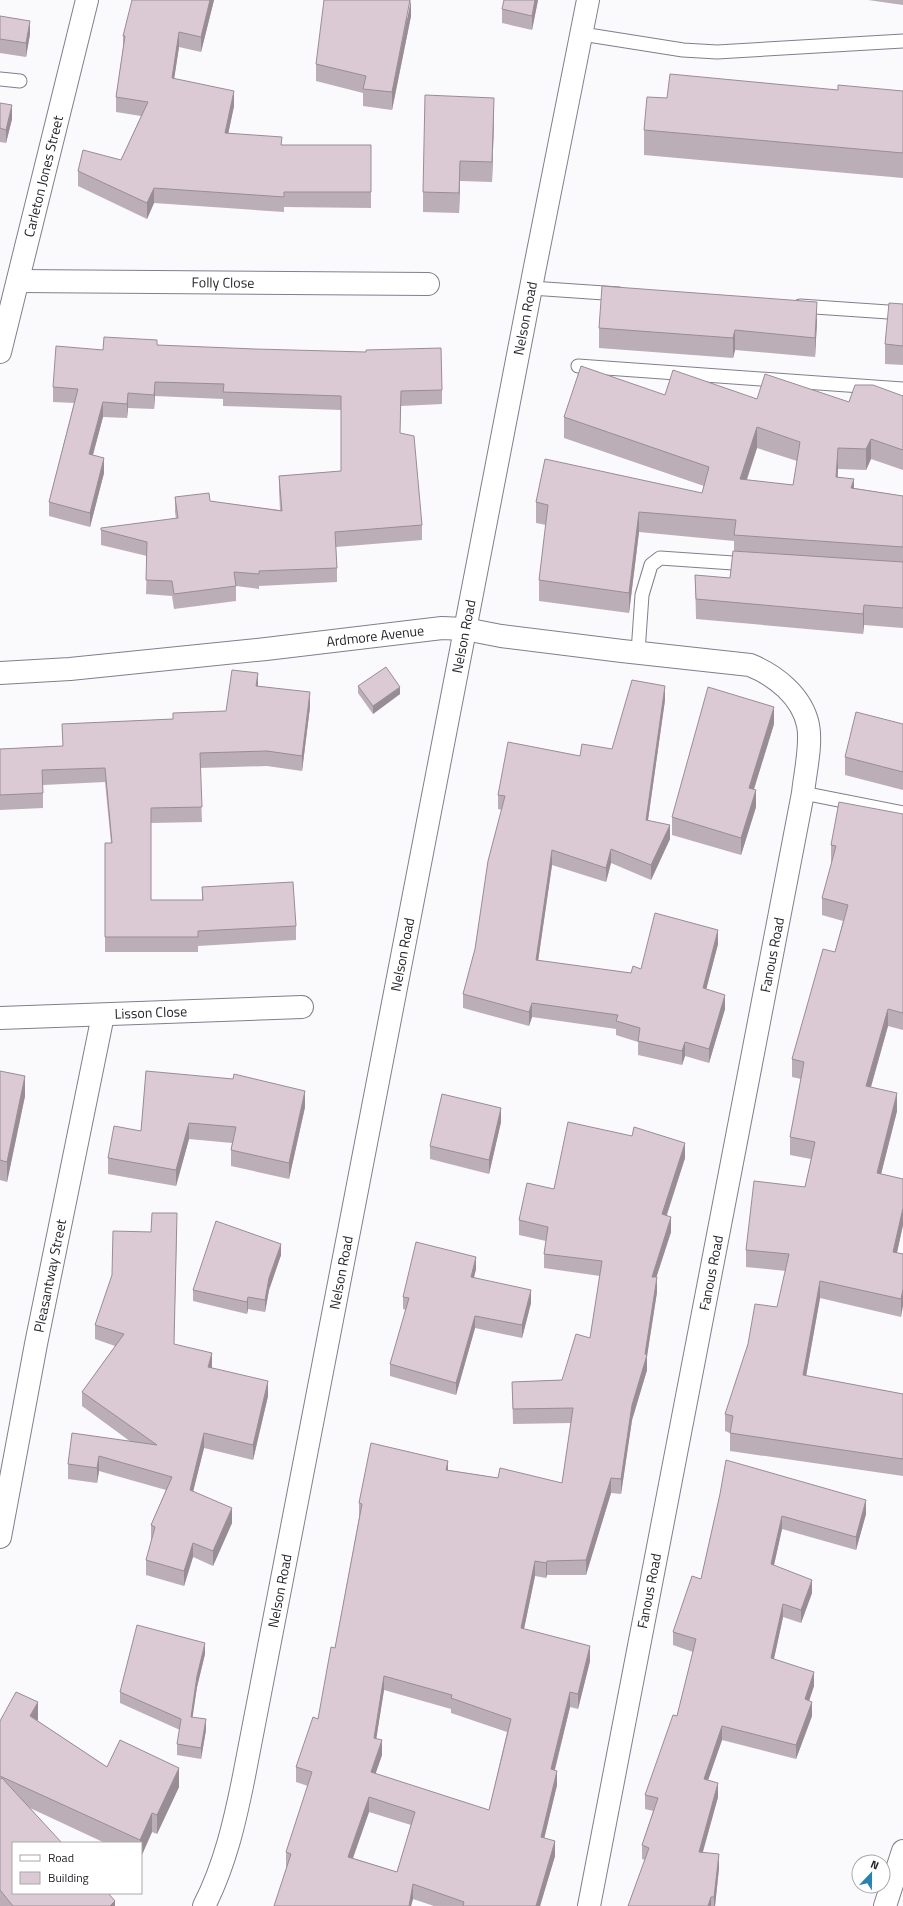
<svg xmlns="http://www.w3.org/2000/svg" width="903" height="1906" viewBox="0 0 903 1906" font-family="'Titillium Web',sans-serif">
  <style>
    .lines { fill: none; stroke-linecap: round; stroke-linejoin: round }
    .lane-casing { stroke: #827e8d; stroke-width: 15 }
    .street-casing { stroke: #827e8d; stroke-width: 24 }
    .secondary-casing { stroke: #827e8d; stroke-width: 24 }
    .primary-casing { stroke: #827e8d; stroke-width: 24 }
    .lane { stroke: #fff; stroke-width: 13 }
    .street { stroke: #fff; stroke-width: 22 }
    .secondary { stroke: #fff; stroke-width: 22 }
    .primary { stroke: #fff; stroke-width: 22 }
    .wall { fill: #bcaeb6; fill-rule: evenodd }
    .shaded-wall { fill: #998d94 }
    .building { fill: #dbcad4; stroke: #998d94; fill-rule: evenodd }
    .labels { text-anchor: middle; stroke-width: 4; stroke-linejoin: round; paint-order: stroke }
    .street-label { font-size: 14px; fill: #25242a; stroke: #fff }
  </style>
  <rect width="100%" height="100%" fill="#faf9fc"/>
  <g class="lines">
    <defs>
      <g id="lane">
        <polyline points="582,34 683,50 717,52 903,41"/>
        <polyline points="0,79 20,81"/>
        <polyline points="531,288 619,294"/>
        <polyline points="800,306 903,313"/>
        <polyline points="578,366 903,389"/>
        <polyline points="638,652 642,595 651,565 660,558 748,564"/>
        <polyline points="803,793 903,813"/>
      </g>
      <g id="street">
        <path id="s1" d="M18,281L428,284"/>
        <path id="s2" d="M0,352L87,0"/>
        <path id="s3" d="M0,673L70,669L266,649L442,628L465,629L501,636L622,651L750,665C775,675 802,696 808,725C812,744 805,773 803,793L589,1906"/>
        <path id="s4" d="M0,1018L302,1007"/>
        <path id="s5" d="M0,1537L36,1344L103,1015"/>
      </g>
      <g id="secondary">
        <path id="s6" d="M204,1906C225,1865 235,1821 244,1776L534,272L588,0"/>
      </g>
      <polyline id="primary" points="885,1906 903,1851"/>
    </defs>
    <use href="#lane" class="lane-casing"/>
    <use href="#street" class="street-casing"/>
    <use href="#secondary" class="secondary-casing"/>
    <use href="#primary" class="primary-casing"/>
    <use href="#lane" class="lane"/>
    <use href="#street" class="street"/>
    <use href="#secondary" class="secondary"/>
    <use href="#primary" class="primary"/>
  </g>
  <g class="wall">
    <polygon points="214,0 201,52 179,47 174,78 234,106 228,134 282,145 371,145 371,208 284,207 284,212 154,203 147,219 78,186 78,171 121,160 141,116 116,112 116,97 123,48 123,36"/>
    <polygon points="538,0 532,30 502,23 502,9"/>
    <polygon points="868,0 903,0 903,5"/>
    <polygon points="0,16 30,34 26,57 0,53"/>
    <polygon points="411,16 392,110 363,106 363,93 316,81 316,64"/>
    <polygon points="838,90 903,91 903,178 644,155 644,130 667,98"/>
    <polygon points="0,103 12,119 6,143 0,142"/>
    <polygon points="494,117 492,182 460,181 459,213 423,212 423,192"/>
    <polygon points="903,304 903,365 885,364 885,344"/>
    <polygon points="817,322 815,357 735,350 733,358 599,348 599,328"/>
    <polygon points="157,345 442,390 442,404 401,406 400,433 422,525 422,540 336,547 337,568 337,582 259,586 259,589 236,586 236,601 174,609 172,596 146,594 147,556 101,545 101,530 176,519 175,512 175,497 280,510 279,490 279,476 341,471 341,410 223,406 223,399 155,396 154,409 128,408 127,418 103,417 93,455 104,473 90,527 49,516 49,502 74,403 53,402 53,387 103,350"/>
    <path d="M665,395L757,399L849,402L903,396V470L871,459L866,470L838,469V477L854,488L903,496V628L864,625L863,634L696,619L695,575L730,578L734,551V541L639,532L629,613L539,601V580L546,525L536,523V502L702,493L704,486L564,438V417ZM757,448L797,461L793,485L747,480Z"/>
    <polygon points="258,686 310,707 302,771 267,766 200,768 202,822 151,823 151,900 202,900 202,887 296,926 296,940 198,946 198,952 105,952 105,843 111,843 105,782 43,785 43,808 0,810 0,749 63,746 62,724 173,719 226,711"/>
    <polygon points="358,686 400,694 373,714 358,693"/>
    <polygon points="665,700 648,820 670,839 651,880 611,863 606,882 552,865 538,961 631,973 718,944 706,989 725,1009 709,1063 685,1056 682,1065 638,1055 638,1042 616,1035 616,1029 532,1017 529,1026 463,1008 463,994 475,949 502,810 498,809 498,795 612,749"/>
    <polygon points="774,724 754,789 756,807 741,855 672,835 672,817"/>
    <polygon points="903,724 903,790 845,775 845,757"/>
    <polygon points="903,814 903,1030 888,1026 871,1087 897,1111 881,1174 903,1179 903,1225 897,1253 903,1254 901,1317 820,1298 806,1376 903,1394 903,1476 730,1451 730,1433 725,1431 725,1414 777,1307 786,1271 746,1267 746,1250 805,1187 811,1159 790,1155 790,1137 801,1079 792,1077 792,1059 835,952 843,921 822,915 822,898 832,863 831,863 831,845"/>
    <polygon points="0,1071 25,1096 7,1182 0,1180"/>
    <polygon points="146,1071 305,1107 289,1179 231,1166 231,1150 232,1143 189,1139 176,1186 108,1174 108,1158 141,1131"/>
    <polygon points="501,1122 489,1174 430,1159 430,1146"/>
    <path d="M685,1158L667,1215L671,1232L656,1277L657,1292L647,1356V1370L632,1420L621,1494L611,1493L586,1575H547L546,1578L535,1576L524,1629L590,1661L578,1709L570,1707L555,1770L557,1785L544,1838L555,1856L540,1906H434L413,1899L411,1906H274L287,1867H286V1852L308,1786L296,1782V1767L318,1719L335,1648L359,1518V1503L448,1470L498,1478L562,1483L571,1423L513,1424L512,1382L562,1380L590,1338L600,1276L544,1268V1254L546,1241L519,1235V1220L554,1189ZM384,1690L451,1709V1713L507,1732L489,1810L375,1774L382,1755L376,1739ZM369,1812L411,1825L397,1872L353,1858Z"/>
    <polygon points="177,1228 174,1345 212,1368 268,1396 253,1460 204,1448 193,1491 232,1523 213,1566 193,1557 184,1586 146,1575 146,1560 152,1540 151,1539 151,1525 166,1490 99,1471 97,1483 68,1479 68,1464 131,1442 82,1406 82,1392 115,1346 95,1339 95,1325 151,1232"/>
    <polygon points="281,1255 269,1290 265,1312 248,1309 247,1314 193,1301 193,1290"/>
    <polygon points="476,1269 474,1277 531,1303 522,1338 475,1328 456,1395 390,1376 390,1364 406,1310 403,1309 403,1297"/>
    <polygon points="720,1494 866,1514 856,1550 782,1529 774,1565 812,1593 801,1623 783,1617 774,1659 814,1686 809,1701 812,1716 796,1759 722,1740 708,1780 718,1797 703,1852 719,1868 715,1906 628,1906 645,1860 642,1859 642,1845 653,1811 645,1809 645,1795 677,1716 693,1652 673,1645 673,1632 701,1579"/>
    <polygon points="205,1654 197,1687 192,1717 206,1730 201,1759 177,1755 177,1744 180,1730 120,1703 120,1692"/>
    <polygon points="0,1721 38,1721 107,1767 179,1787 157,1834 152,1832 141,1857 141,1843 105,1843 30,1808 115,1906 0,1906"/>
  </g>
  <g class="shaded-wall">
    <polygon points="210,0 214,0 201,52 201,37"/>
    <polygon points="411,0 411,16 392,110 392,92"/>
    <polygon points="535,0 538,0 532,30 532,16"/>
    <polygon points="30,21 30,34 26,57 26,43"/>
    <polygon points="179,32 179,47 172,93 172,78"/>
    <polygon points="234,91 234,106 225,149 225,133"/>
    <polygon points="494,98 494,117 492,182 492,162"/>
    <polygon points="12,105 12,119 6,143 6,130"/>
    <polygon points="460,161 460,181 459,213 459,193"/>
    <polygon points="154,188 154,203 147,219 147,203"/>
    <polygon points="817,302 817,322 815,357 815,338"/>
    <polygon points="735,330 735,350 733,358 733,338"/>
    <polygon points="155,382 155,396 154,409 154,395"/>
    <polygon points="128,393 128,408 127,418 127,404"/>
    <polygon points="103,402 103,417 89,469 89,454"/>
    <polygon points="757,427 757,448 740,499 740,479"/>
    <polygon points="871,439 871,459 866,470 866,449"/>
    <polygon points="838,448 838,469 836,497 836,477"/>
    <polygon points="104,458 104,473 90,527 90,513"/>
    <polygon points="854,479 854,500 851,488"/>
    <polygon points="639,512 639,532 629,613 629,593"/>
    <polygon points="864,605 864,625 863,634 863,614"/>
    <polygon points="258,673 258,688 256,686"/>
    <polygon points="665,686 665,700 646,834 646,820"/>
    <polygon points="400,687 400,694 373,714 373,706"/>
    <polygon points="310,692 310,707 302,771 302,756"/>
    <polygon points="774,707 774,724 749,805 749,788"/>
    <polygon points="756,790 756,807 741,855 741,838"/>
    <polygon points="670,825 670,839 651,880 651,865"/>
    <polygon points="611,849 611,863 606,882 606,868"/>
    <polygon points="552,850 552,865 536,975 536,960"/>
    <polygon points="718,930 718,944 703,1002 703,988"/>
    <polygon points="725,995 725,1009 709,1063 709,1049"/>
    <polygon points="532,1003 532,1017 529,1026 529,1012"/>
    <polygon points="888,1009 888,1026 866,1104 866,1086"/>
    <polygon points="685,1042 685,1056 682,1065 682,1051"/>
    <polygon points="25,1076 25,1096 7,1182 7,1162"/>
    <polygon points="305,1091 305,1107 289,1179 289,1163"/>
    <polygon points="897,1093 897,1111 877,1190 877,1173"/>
    <polygon points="501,1108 501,1122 489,1174 489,1160"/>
    <polygon points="189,1123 189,1139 176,1186 176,1170"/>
    <polygon points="685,1143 685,1158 662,1229 662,1214"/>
    <polygon points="903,1208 903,1225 893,1270 893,1252"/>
    <polygon points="671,1217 671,1232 652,1291 652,1277"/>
    <polygon points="281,1244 281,1255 269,1290 265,1312 265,1300 269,1278"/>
    <polygon points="476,1257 476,1269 471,1289 471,1277"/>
    <polygon points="657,1277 657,1292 647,1356 647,1370 632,1420 621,1494 621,1479 632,1405 645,1354"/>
    <polygon points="820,1281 820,1298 803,1393 803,1375"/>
    <polygon points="903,1289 903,1306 901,1317 901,1299"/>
    <polygon points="531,1290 531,1303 522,1338 522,1325"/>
    <polygon points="248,1297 248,1309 247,1314 247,1302"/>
    <polygon points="475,1316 475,1328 456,1395 456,1383"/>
    <polygon points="212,1353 212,1368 208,1367"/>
    <polygon points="268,1381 268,1396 253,1460 253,1445"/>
    <polygon points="204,1433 204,1448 190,1504 190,1490"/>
    <polygon points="99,1456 99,1471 97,1483 97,1468"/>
    <polygon points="448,1461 448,1476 446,1470"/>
    <polygon points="611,1478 611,1493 586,1575 586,1560"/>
    <polygon points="866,1500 866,1514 856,1550 856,1537"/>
    <polygon points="232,1508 232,1523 213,1566 213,1551"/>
    <polygon points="782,1516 782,1529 771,1578 771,1564"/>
    <polygon points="193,1543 193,1557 184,1586 184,1571"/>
    <polygon points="535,1561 535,1576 521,1643 521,1628"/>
    <polygon points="547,1561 547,1575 546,1578 546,1563"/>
    <polygon points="812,1580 812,1593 801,1623 801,1610"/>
    <polygon points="783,1604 783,1617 771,1672 771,1658"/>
    <polygon points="205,1643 205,1654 197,1687 191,1728 191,1717 197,1676"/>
    <polygon points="590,1646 590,1661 578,1709 578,1694"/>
    <polygon points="814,1672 814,1686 805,1713 805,1699"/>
    <polygon points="384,1676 384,1690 374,1753 374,1738"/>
    <polygon points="570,1692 570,1707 551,1784 551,1769"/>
    <polygon points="38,1702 38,1721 30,1716"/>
    <polygon points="812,1702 812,1716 796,1759 796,1745"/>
    <polygon points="206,1719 206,1730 201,1759 201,1748"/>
    <polygon points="722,1726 722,1740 704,1792 704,1779"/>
    <polygon points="382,1740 382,1755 371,1787 371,1772"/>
    <polygon points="179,1768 179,1787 157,1834 157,1815"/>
    <polygon points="557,1771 557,1785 541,1852 541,1837"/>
    <polygon points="718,1783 718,1797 699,1865 699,1852"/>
    <polygon points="369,1797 369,1812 348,1872 348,1857"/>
    <polygon points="152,1813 152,1832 141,1857 141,1843 140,1843 140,1840"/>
    <polygon points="555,1841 555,1856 540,1906 536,1906"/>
    <polygon points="719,1854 719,1868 715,1906 714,1906 714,1897"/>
    <polygon points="413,1884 413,1899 411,1906 409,1906"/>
    <polygon points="711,1897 711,1906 708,1906"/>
    <polygon points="115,1901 115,1906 110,1906"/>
  </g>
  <g class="building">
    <polygon points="132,0 210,0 201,37 179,32 172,78 234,91 225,133 282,137 281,145 371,145 371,192 284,192 284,197 154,188 147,203 78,171 83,150 121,160 148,102 116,97 125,36 123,36"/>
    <polygon points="324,0 410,0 392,92 363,89 366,76 316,64"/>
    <polygon points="504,0 535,0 532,16 502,9"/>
    <polygon points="0,16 30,21 26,43 0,39"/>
    <polygon points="670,74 838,90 838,85 903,91 903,153 644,130 647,97 667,98"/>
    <polygon points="425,95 494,98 492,162 460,161 459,193 423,192"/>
    <polygon points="0,103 12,105 6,130 0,128"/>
    <polygon points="602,286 817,302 815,338 735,330 733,338 599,328"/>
    <polygon points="889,303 903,304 903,346 885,344"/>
    <polygon points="104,337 157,340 157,345 255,349 366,352 366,350 441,348 442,390 401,391 400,433 414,436 422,525 335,532 337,568 259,571 259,574 234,572 236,586 174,594 172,581 146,580 147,542 101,530 101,528 178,518 175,497 209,493 210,501 282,511 279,476 341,471 341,396 223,392 224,384 155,382 154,395 128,393 127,404 103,402 89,454 104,458 90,513 49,502 78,389 53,387 56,346 103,350"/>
    <path d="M581,366L665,395L673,370L757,399L765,374L849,402L855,385H873L903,396V450L871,439L866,449L838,448L836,477L854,479L851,488L903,496V547L734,535L736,520L639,512L629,593L539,580L548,505L536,502L545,459L702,493L709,467L564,417ZM757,427L800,442L793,485L740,479Z"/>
    <polygon points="733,551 903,562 903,608 864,605 863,614 696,599 695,575 730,578"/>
    <polygon points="386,667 400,687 373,706 358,686"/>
    <polygon points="232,670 258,673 256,686 310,692 302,756 267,751 200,753 202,807 151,808 151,900 203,900 202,887 293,882 296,926 198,931 198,937 105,937 105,843 112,843 105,768 42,770 43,793 0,795 0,749 63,746 62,724 173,719 173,713 226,711"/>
    <polygon points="632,680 665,686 646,820 670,825 651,865 611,849 606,868 552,850 536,960 631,973 633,966 641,969 655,913 718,930 703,988 725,995 709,1049 685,1042 682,1051 638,1041 640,1028 616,1021 618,1015 532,1003 529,1012 463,994 475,949 488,861 505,796 498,795 508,742 580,756 582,744 612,749"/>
    <polygon points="708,687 774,707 749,788 756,790 741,838 672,817"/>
    <polygon points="856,712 903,724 903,772 845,757"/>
    <polygon points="839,802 903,814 903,1013 888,1009 866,1086 897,1093 877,1173 903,1179 903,1208 893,1252 903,1254 903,1289 901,1299 820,1281 803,1375 903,1394 903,1459 730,1433 733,1416 725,1414 748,1344 755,1304 777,1307 789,1254 746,1250 754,1181 805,1187 815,1142 790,1137 804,1062 792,1059 823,949 835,952 848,905 822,898 836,846 831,845"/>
    <polygon points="0,1071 25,1076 7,1162 0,1160"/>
    <polygon points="146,1071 233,1079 234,1074 305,1091 289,1163 231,1150 236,1127 189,1123 176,1170 108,1158 114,1126 141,1131"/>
    <polygon points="442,1094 501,1108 489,1160 430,1146"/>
    <path d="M568,1122L632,1136L634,1127L685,1143L662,1214L671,1217L652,1277H657L645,1354L647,1355L632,1405L621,1479L611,1478L586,1560L547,1561L546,1563L535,1561L521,1628L590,1646L578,1694L570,1692L551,1769L557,1771L541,1837L555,1841L536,1906H463L464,1902L413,1884L409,1906H274L291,1854L286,1852L312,1772L296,1767L313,1717L318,1719L331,1647L335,1648L362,1504L359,1503L371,1443L448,1461L446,1470L498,1478L500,1468L562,1483L573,1408L513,1409L512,1382L562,1380L576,1334L590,1338L602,1261L544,1254L548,1227L519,1220L527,1183L554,1189ZM384,1676L452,1695L451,1698L511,1719L489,1810L371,1772L382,1740L374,1738ZM369,1797L415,1812L397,1872L348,1857Z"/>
    <polygon points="152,1213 177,1213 174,1344 212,1353 208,1367 268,1381 253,1445 204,1433 190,1490 232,1508 213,1551 193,1543 184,1571 146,1560 155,1527 151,1525 172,1477 99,1456 97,1468 68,1464 72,1433 157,1445 82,1392 124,1334 95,1325 112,1275 113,1231 151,1232"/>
    <polygon points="216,1221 281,1244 269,1278 265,1300 248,1297 247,1302 193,1290"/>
    <polygon points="416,1242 476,1257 471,1277 531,1290 522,1325 475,1316 456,1383 390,1364 409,1298 403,1297"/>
    <polygon points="726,1460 866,1500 856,1537 782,1516 771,1564 812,1580 801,1610 783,1604 771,1658 814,1672 805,1699 812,1702 796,1745 722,1726 704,1779 718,1783 699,1852 719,1854 714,1897 711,1897 708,1906 628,1906 649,1848 642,1845 658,1798 645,1795 673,1715 677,1716 696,1639 673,1632 692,1576 701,1579 720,1494"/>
    <polygon points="137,1625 205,1643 197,1676 191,1717 206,1719 201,1748 177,1744 181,1719 120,1692"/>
    <polygon points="16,1692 38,1702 30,1716 107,1767 120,1740 179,1768 157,1815 152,1813 140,1840 0,1776 0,1721"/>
    <polygon points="2,1778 62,1843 13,1843 13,1893 108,1893 115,1901 110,1906 13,1906 0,1890 0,1779"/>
  </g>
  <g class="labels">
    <g class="street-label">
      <text dy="5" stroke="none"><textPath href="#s2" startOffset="181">Carleton Jones Street</textPath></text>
      <text dy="5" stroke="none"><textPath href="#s1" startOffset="205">Folly Close</textPath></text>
      <text dy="5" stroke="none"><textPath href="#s6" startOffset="1621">Nelson Road</textPath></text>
      <text dy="5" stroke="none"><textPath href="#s3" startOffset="377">Ardmore Avenue</textPath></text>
      <text dy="5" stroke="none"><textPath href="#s6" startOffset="1297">Nelson Road</textPath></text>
      <text dy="5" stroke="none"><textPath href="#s6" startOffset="973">Nelson Road</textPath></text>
      <text transform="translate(772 955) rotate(-79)" y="5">Fanous Road</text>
      <text dy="5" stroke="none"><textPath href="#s4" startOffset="151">Lisson Close</textPath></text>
      <text dy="5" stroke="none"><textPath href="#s6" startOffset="649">Nelson Road</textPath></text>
      <text transform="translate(711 1273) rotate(-79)" y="5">Fanous Road</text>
      <text dy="5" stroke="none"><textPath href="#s5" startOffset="266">Pleasantway Street</textPath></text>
      <text dy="5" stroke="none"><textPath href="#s6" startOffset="325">Nelson Road</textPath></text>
      <text transform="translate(649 1591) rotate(-79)" y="5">Fanous Road</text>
    </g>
  </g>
  <rect x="12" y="1842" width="130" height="52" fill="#ffffff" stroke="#a8a7aa"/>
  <rect x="20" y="1855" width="20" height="6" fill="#ffffff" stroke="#a8a7aa"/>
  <text x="48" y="1862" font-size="12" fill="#25242a">Road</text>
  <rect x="20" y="1872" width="20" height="12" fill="#dbcad4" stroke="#a8a7aa"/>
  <text x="48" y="1882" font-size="12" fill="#25242a">Building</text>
  <g transform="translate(871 1874) rotate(22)"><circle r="19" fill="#ffffff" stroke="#a8a7aa"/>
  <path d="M0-3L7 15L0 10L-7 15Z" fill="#2782af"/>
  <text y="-6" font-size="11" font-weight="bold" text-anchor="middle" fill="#25242a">N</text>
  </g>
</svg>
